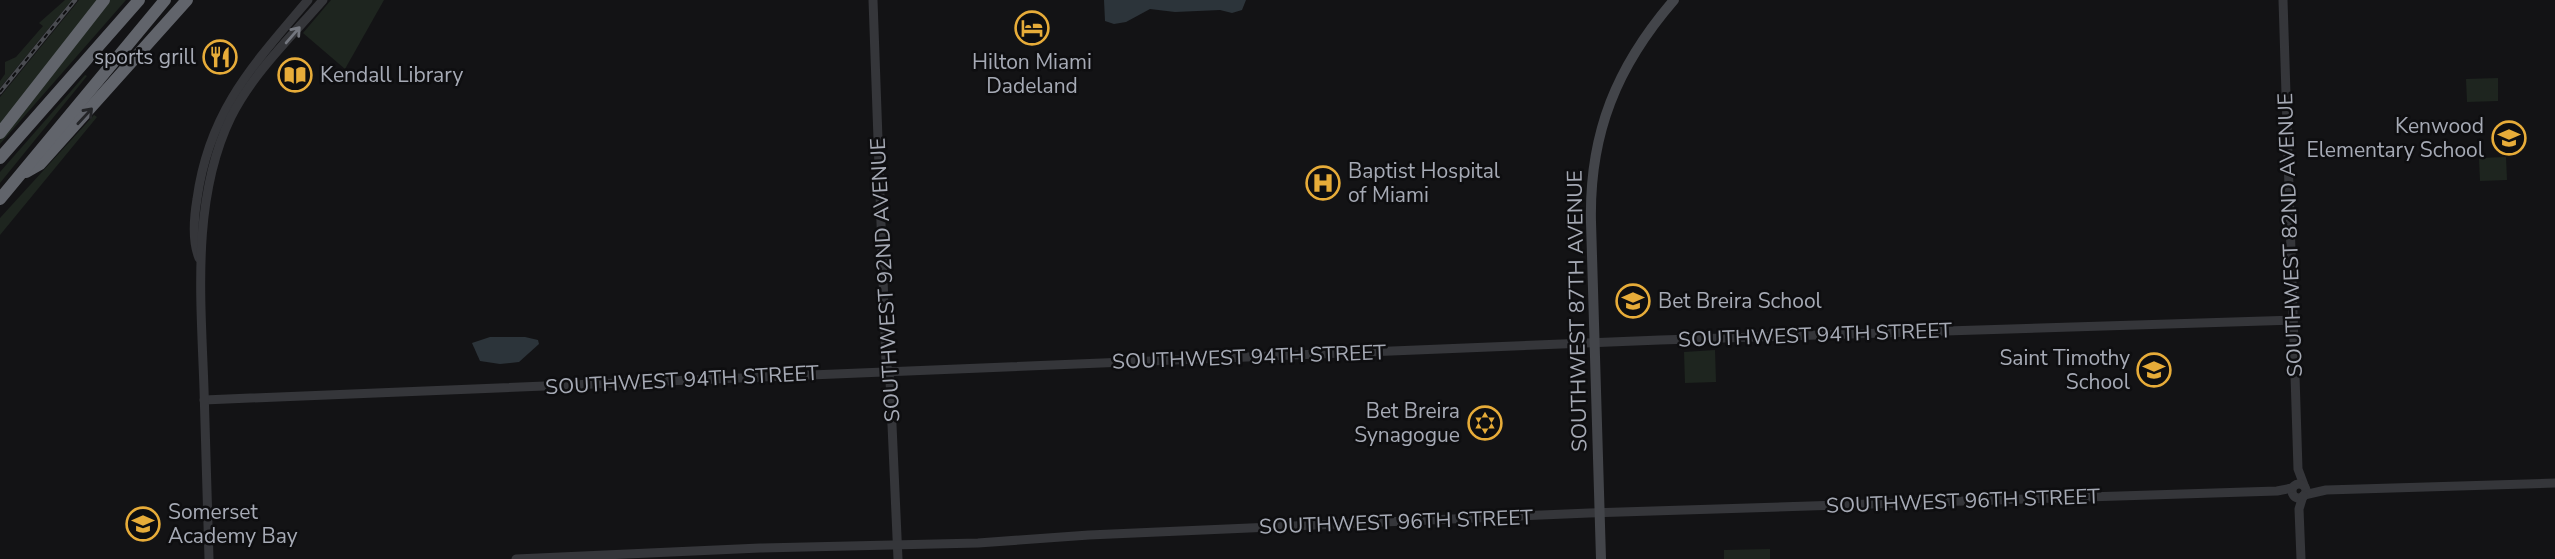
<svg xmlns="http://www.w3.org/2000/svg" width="2555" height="559" viewBox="0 0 2555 559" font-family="'Nunito Sans',sans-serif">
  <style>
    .green { fill: #1e251f }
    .water { fill: #2c343a }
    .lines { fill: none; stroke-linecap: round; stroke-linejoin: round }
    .tertiary { stroke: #35363a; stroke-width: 9 }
    .secondary { stroke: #43454a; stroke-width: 10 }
    .motorway { stroke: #61646b; stroke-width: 12 }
    .rail-casing { stroke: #4a4c51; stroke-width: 4.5 }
    .rail { stroke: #0e0e10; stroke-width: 2; stroke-dasharray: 5; stroke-linecap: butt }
    .oneway { stroke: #73767e }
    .oneway2 { stroke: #232427 }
    .labels { text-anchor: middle; stroke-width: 5; stroke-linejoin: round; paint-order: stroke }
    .poi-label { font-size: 21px; fill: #a6aab5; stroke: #0e0e10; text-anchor: end }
    .street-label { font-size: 21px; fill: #a6aab5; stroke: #0e0e10 }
  </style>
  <rect width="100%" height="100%" fill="#131315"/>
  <g class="green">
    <polygon points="65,0 72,0 0,88 0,81 5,74 5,62 16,57 43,26 39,23"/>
    <polygon points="79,0 101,0 0,128 0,97"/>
    <polygon points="109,0 126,0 0,144 0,137"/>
    <polygon points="331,0 384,0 345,69 303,33"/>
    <polygon points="85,75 87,76 0,183 0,172"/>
    <polygon points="2498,78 2498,101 2467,102 2466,79"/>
    <polygon points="94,115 97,117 0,235 0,218"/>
    <polygon points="2506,157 2507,180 2480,181 2479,158"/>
    <polygon points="1715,350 1716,382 1685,383 1684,352"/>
    <polygon points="1770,549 1770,559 1724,559 1724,550"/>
  </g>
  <g class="water">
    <polygon points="1104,0 1246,0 1242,10 1232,13 1220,10 1175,12 1150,9 1126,22 1114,24 1105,21"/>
    <polygon points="490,337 525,337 538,340 539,344 519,362 500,364 480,361 472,343"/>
  </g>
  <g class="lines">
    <g class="tertiary">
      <polyline points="873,0 886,362 890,380 898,559"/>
      <polyline points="2283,0 2298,469 2304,485"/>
      <path d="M199,258C192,241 194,217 197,199C209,111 253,65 308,0"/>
      <polyline points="204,400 1660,340 2293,320"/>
      <circle cx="2299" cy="491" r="7"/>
      <polyline points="2304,495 2326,490 2555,483"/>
      <path d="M209,559C207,502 206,446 204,389C201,300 191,199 231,117C253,73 291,37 323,0"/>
      <polyline points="516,559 760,548 978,543 1089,535 1589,513 2277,491 2292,488"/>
      <polyline points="2301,559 2299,509 2303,496"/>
    </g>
    <path class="secondary" d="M1601,559L1591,222C1589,133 1617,66 1674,0"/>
    <g class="motorway">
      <polyline points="0,133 104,0"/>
      <polyline points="0,158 139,0"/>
      <polyline points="26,172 40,164 187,0"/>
      <polyline points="0,199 165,0"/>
    </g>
    <defs>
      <polyline id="rail" points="0,92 75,0"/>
    </defs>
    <use href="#rail" class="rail-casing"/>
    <use href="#rail" class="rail"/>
  </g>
  <defs><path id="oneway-shaft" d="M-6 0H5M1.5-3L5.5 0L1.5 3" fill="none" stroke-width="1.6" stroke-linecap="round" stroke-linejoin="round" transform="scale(1.75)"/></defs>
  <use class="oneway" href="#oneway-shaft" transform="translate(293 35) rotate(-49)"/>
  <use class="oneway2" href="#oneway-shaft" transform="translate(85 116) rotate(-47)"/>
  <defs>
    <symbol id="hotel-ring" viewBox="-11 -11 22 22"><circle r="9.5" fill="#0e0e10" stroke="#e7ac39" stroke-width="1.5"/><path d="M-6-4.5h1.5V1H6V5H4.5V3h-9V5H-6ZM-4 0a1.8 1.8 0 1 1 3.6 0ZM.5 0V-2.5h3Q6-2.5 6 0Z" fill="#e7ac39"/></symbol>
    <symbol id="restaurant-ring" viewBox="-11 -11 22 22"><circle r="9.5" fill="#0e0e10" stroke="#e7ac39" stroke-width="1.5"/><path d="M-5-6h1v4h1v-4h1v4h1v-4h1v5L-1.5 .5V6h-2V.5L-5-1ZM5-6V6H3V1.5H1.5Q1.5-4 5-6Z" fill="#e7ac39"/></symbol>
    <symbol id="library-ring" viewBox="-11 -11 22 22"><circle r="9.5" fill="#0e0e10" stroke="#e7ac39" stroke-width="1.5"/><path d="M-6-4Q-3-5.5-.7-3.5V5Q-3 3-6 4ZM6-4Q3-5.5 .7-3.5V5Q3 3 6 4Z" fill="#e7ac39"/></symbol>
    <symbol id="school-ring" viewBox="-11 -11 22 22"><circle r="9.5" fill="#0e0e10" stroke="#e7ac39" stroke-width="1.5"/><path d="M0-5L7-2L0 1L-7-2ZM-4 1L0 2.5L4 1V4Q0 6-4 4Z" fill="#e7ac39"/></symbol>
    <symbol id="hospital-ring" viewBox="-11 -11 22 22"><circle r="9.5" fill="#0e0e10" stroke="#e7ac39" stroke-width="1.5"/><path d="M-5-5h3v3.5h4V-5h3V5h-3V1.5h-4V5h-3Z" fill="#e7ac39"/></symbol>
    <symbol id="synagogue-ring" viewBox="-11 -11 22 22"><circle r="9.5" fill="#0e0e10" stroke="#e7ac39" stroke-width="1.5"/><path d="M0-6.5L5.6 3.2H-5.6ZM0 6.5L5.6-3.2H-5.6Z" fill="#e7ac39"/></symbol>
  </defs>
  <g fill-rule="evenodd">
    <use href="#hotel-ring" x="1013" y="9" width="38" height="38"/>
    <use href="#restaurant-ring" x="201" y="38" width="38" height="38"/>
    <use href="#library-ring" x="276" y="56" width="38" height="38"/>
    <use href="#school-ring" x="2490" y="119" width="38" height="38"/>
    <use href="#hospital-ring" x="1304" y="164" width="38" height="38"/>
    <use href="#school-ring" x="1614" y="282" width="38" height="38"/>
    <use href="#school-ring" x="2135" y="351" width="38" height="38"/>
    <use href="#synagogue-ring" x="1466" y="404" width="38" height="38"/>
    <use href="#school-ring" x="124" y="505" width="38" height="38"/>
  </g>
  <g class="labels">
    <g class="poi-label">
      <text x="196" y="64">sports grill</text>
      <text x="1032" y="69" text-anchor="middle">Hilton Miami<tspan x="1032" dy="24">Dadeland</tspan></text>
      <text x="320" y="82" text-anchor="start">Kendall Library</text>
      <text x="2484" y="133">Kenwood<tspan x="2484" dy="24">Elementary School</tspan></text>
      <text x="1348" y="178" text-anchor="start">Baptist Hospital<tspan x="1348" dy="24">of Miami</tspan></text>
      <text x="1658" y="308" text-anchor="start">Bet Breira School</text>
      <text x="2130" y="365">Saint Timothy<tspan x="2130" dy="24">School</tspan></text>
      <text x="1460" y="418">Bet Breira<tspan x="1460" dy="24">Synagogue</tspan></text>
      <text x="168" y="519" text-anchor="start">Somerset<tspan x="168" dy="24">Academy Bay</tspan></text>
    </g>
    <g class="street-label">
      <text transform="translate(2290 235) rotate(-92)" y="7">SOUTHWEST 82ND AVENUE</text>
      <text transform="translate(885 280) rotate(-93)" y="7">SOUTHWEST 92ND AVENUE</text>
      <text transform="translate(1577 311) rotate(-91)" y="7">SOUTHWEST 87TH AVENUE</text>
      <text transform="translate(1815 335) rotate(-2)" y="7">SOUTHWEST 94TH STREET</text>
      <text transform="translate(1249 357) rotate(-2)" y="7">SOUTHWEST 94TH STREET</text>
      <text transform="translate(682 380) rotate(-3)" y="7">SOUTHWEST 94TH STREET</text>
      <text transform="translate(1963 501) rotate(-2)" y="7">SOUTHWEST 96TH STREET</text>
      <text transform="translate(1396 522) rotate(-2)" y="7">SOUTHWEST 96TH STREET</text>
    </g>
  </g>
</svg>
